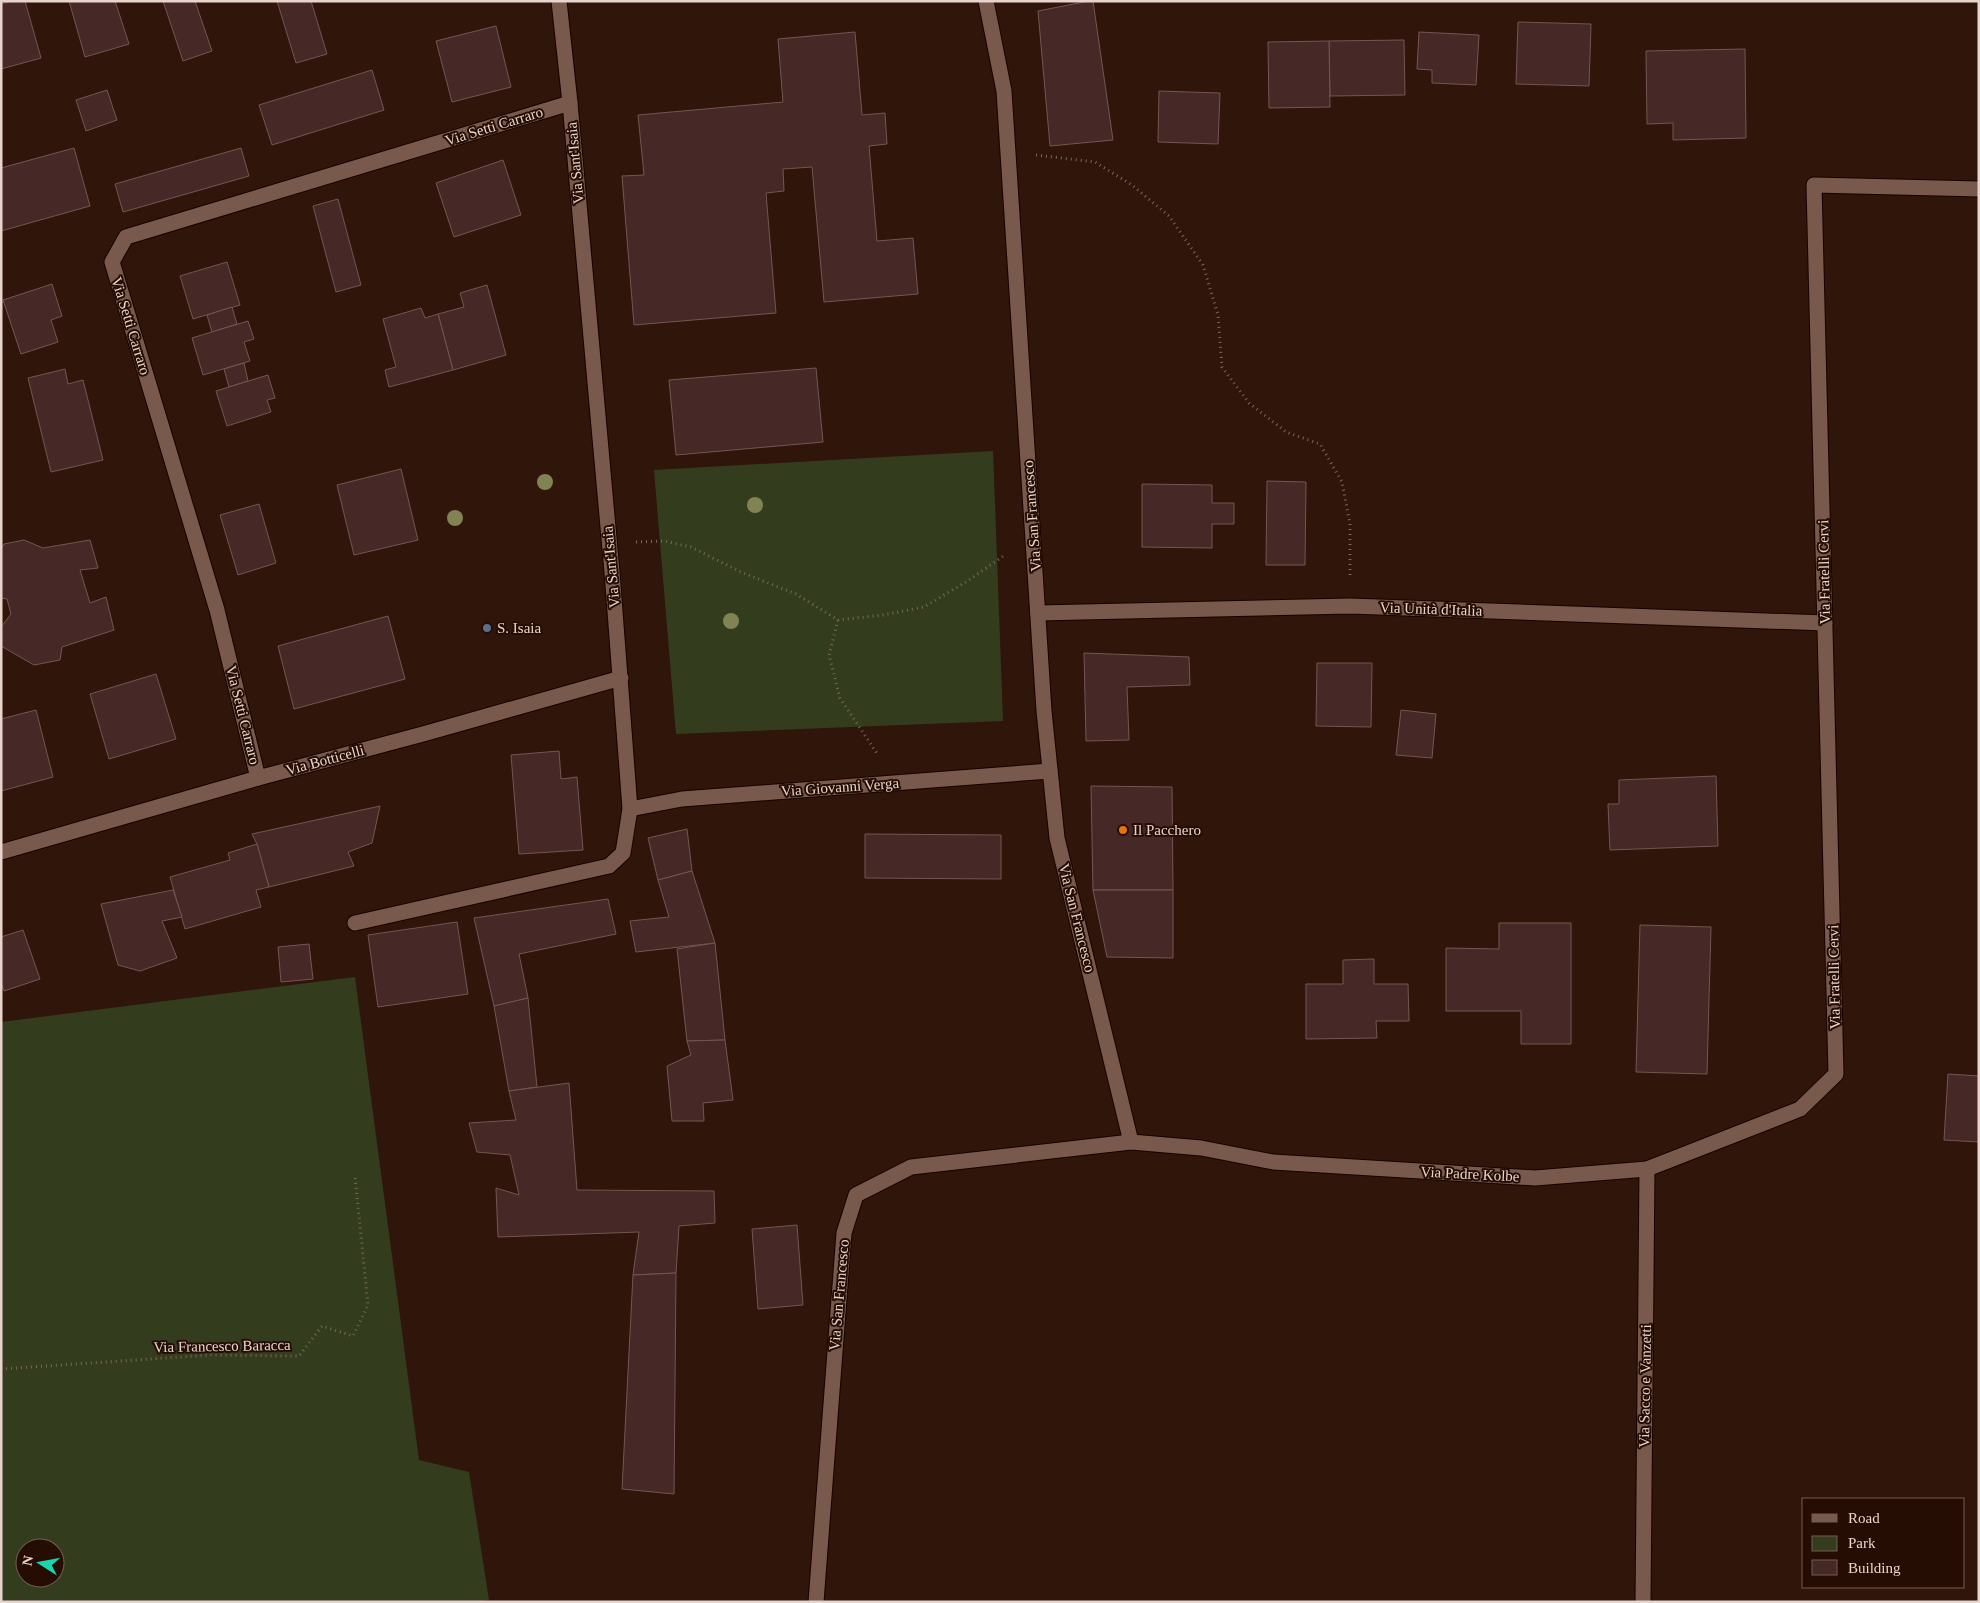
<svg xmlns="http://www.w3.org/2000/svg" width="1980" height="1603" viewBox="0 0 1980 1603" font-family="Georgia,serif">
  <style>
    .green { fill: #333d1e; fill-rule: evenodd }
    .building { fill: #462827; stroke: #775453 }
    .lines { fill: none; stroke-linecap: round; stroke-linejoin: round }
    .minor-casing { stroke: #160200; stroke-width: 17 }
    .path { stroke: #7c655b; stroke-width: 3; stroke-dasharray: 1 4; stroke-linecap: butt }
    .minor { stroke: #78594c; stroke-width: 15 }
    .tree { fill: #818353 }
    .service-dot { fill: #5c6f8a; stroke: #250d03; stroke-width: 2 }
    .food-dot { fill: #e8710a; stroke: #250d03; stroke-width: 2 }
    .labels { text-anchor: middle; stroke-width: 4; stroke-linejoin: round; paint-order: stroke }
    .street-label { font-size: 15px; fill: #e7d5cd; stroke: #250d03 }
    .poi-label { font-size: 15px; fill: #e7d5cd; stroke: #250d03; text-anchor: start }
  </style>
  <rect width="100%" height="100%" fill="#30160a"/>
  <g class="green">
    <polygon points="993,451 1003,721 676,734 654,470"/>
    <path d="M355,977L419,1460L469,1472L489,1600L472,1602H1V1022ZM25,1548H55V1578H25Z"/>
  </g>
  <g class="building">
    <polygon points="12,1 25,1 41,58 1,69 1,4"/>
    <polygon points="69,1 115,1 129,44 85,57"/>
    <polygon points="163,1 195,1 212,51 183,61"/>
    <polygon points="277,1 311,1 327,54 296,63"/>
    <polygon points="1089,1 1093,1 1113,140 1050,146 1038,11"/>
    <polygon points="1518,22 1591,24 1589,86 1516,84"/>
    <polygon points="496,26 511,87 452,102 436,41"/>
    <polygon points="855,32 862,115 885,113 887,144 869,146 877,241 913,238 918,294 824,302 812,167 783,169 784,191 766,193 776,313 634,325 622,176 644,175 638,115 783,102 778,39"/>
    <polygon points="1419,32 1479,35 1476,85 1432,83 1432,70 1417,69"/>
    <polygon points="1404,40 1405,95 1330,96 1329,41"/>
    <polygon points="1329,41 1330,107 1269,108 1268,42"/>
    <polygon points="1745,49 1746,138 1673,140 1673,123 1647,124 1646,51"/>
    <polygon points="372,70 384,110 272,145 259,105"/>
    <polygon points="107,90 117,120 86,131 76,100"/>
    <polygon points="1159,91 1220,93 1218,144 1158,142"/>
    <polygon points="74,148 90,206 1,231 1,168"/>
    <polygon points="241,148 249,176 123,212 115,184"/>
    <polygon points="503,160 521,215 454,237 436,183"/>
    <polygon points="338,199 361,285 336,292 313,206"/>
    <polygon points="227,262 240,305 193,319 180,276"/>
    <polygon points="52,284 62,316 51,320 58,342 21,354 3,300"/>
    <polygon points="487,285 506,355 453,370 438,314 464,307 460,293"/>
    <polygon points="232,307 237,324 212,332 207,315"/>
    <polygon points="421,308 425,318 438,314 453,370 389,387 385,370 396,367 383,319"/>
    <polygon points="248,321 254,339 244,342 250,361 203,375 192,338"/>
    <polygon points="244,363 248,381 229,387 224,369"/>
    <polygon points="816,368 823,442 676,455 669,380"/>
    <polygon points="65,369 68,384 83,380 103,460 51,472 28,378"/>
    <polygon points="268,375 275,398 267,400 271,412 227,426 216,391"/>
    <polygon points="401,469 418,540 354,555 337,485"/>
    <polygon points="1267,481 1306,482 1305,565 1266,565"/>
    <polygon points="1142,484 1212,485 1212,503 1234,503 1234,524 1212,524 1212,548 1142,547"/>
    <polygon points="259,504 276,563 238,575 220,515"/>
    <polygon points="24,540 43,548 90,540 98,568 80,570 90,603 106,597 114,630 62,647 60,660 34,665 1,646 1,627 11,614 7,599 1,598 1,549 4,544"/>
    <polygon points="388,616 405,679 294,709 278,646"/>
    <polygon points="1084,653 1189,657 1190,685 1127,687 1129,740 1086,741"/>
    <polygon points="1317,663 1372,663 1371,727 1316,726"/>
    <polygon points="156,674 176,739 109,759 90,694"/>
    <polygon points="36,710 53,777 1,791 1,719"/>
    <polygon points="1401,710 1436,714 1432,758 1396,755"/>
    <polygon points="559,751 561,779 577,777 583,850 519,854 511,755"/>
    <polygon points="1716,776 1718,846 1610,850 1608,804 1619,804 1619,780"/>
    <polygon points="1091,786 1172,787 1173,890 1093,890"/>
    <polygon points="380,806 372,843 348,852 354,866 269,887 257,844 252,834"/>
    <polygon points="687,829 692,871 658,880 648,838"/>
    <polygon points="865,834 1001,835 1001,879 865,878"/>
    <polygon points="257,844 269,887 256,890 261,907 185,929 170,877 230,860 228,853"/>
    <polygon points="692,871 715,943 636,952 630,921 669,917 658,880"/>
    <polygon points="173,890 182,917 162,921 177,958 140,971 118,965 101,904"/>
    <polygon points="1093,890 1173,890 1173,958 1107,957"/>
    <polygon points="608,899 616,934 519,954 528,998 494,1006 474,918"/>
    <polygon points="457,922 468,994 378,1007 368,935"/>
    <polygon points="1499,923 1571,923 1571,1044 1521,1044 1521,1011 1446,1011 1446,948 1499,949"/>
    <polygon points="1640,925 1711,927 1707,1074 1636,1072"/>
    <polygon points="23,930 40,979 4,991 1,983 1,937"/>
    <polygon points="715,943 725,1040 687,1041 677,949"/>
    <polygon points="309,944 313,979 281,982 278,947"/>
    <polygon points="1374,959 1374,984 1408,984 1409,1021 1376,1021 1377,1038 1306,1039 1306,984 1343,984 1343,960"/>
    <polygon points="528,998 537,1087 509,1091 494,1006"/>
    <polygon points="725,1040 733,1100 703,1103 704,1121 672,1121 667,1066 691,1055 687,1041"/>
    <polygon points="1948,1074 1979,1076 1979,1142 1944,1140"/>
    <polygon points="569,1083 577,1190 714,1191 715,1223 679,1226 676,1273 633,1275 639,1232 498,1237 496,1188 519,1195 510,1155 477,1152 469,1123 516,1120 509,1091"/>
    <polygon points="797,1225 803,1305 758,1309 752,1229"/>
    <polygon points="676,1273 674,1494 622,1489 633,1275"/>
  </g>
  <g class="lines">
    <defs>
      <g id="minor">
        <polyline points="1038,613 1350,606 1825,623"/>
        <polyline points="258,778 217,610 112,262 126,237 570,103"/>
        <polyline points="630,809 682,799 1050,771"/>
        <polyline points="1,852 258,778 423,734 621,678"/>
        <polyline points="355,923 609,866 623,853 630,809 612,572 570,103 559,1"/>
        <polyline points="1131,1142 1201,1148 1273,1162 1535,1178 1647,1169 1800,1109 1836,1074 1814,185 1979,189"/>
        <polyline points="816,1602 844,1233 856,1195 911,1167 1131,1142 1057,838 1044,711 1004,91 986,1"/>
        <polyline points="1643,1602 1647,1169"/>
      </g>
    </defs>
    <use href="#minor" class="minor-casing"/>
    <g class="path">
      <polyline points="1036,155 1095,162 1132,185 1169,216 1203,265 1218,315 1222,367 1249,403 1286,432 1320,444 1342,482 1350,524 1350,578"/>
      <polyline points="636,542 664,541 691,547 741,572 796,594 838,620 883,615 924,607 966,582 1005,555"/>
      <polyline points="838,620 829,655 840,698 878,755"/>
      <polyline points="1,1369 210,1355 299,1356 322,1326 353,1336 368,1305 355,1176"/>
    </g>
    <use href="#minor" class="minor"/>
  </g>
  <g class="tree">
    <circle cx="545" cy="482" r="8"/>
    <circle cx="755" cy="505" r="8"/>
    <circle cx="455" cy="518" r="8"/>
    <circle cx="731" cy="621" r="8"/>
  </g>
  <circle class="service-dot" cx="487" cy="628" r="5"/>
  <circle class="food-dot" cx="1123" cy="830" r="5"/>
  <g class="labels">
    <g class="street-label">
      <text transform="translate(494 126) rotate(-17)" y="5">Via Setti Carraro</text>
      <text transform="translate(575 163) rotate(-95)" y="5">Via Sant'Isaia</text>
      <text transform="translate(131 326) rotate(73)" y="5">Via Setti Carraro</text>
      <text transform="translate(1032 516) rotate(-94)" y="5">Via San Francesco</text>
      <text transform="translate(611 567) rotate(-95)" y="5">Via Sant'Isaia</text>
      <text transform="translate(1824 572) rotate(-91)" y="5">Via Fratelli Cervi</text>
      <text transform="translate(1431 609) rotate(2)" y="5">Via Unità d'Italia</text>
      <text transform="translate(243 715) rotate(76)" y="5">Via Setti Carraro</text>
      <text transform="translate(325 760) rotate(-15)" y="5">Via Botticelli</text>
      <text transform="translate(840 787) rotate(-4)" y="5">Via Giovanni Verga</text>
      <text transform="translate(1077 918) rotate(76)" y="5">Via San Francesco</text>
      <text transform="translate(1834 977) rotate(-91)" y="5">Via Fratelli Cervi</text>
      <text transform="translate(1470 1174) rotate(3)" y="5">Via Padre Kolbe</text>
      <text transform="translate(839 1295) rotate(-85)" y="5">Via San Francesco</text>
      <text transform="translate(222 1346) rotate(-1)" y="5">Via Francesco Baracca</text>
      <text transform="translate(1645 1386) rotate(-89)" y="5">Via Sacco e Vanzetti</text>
    </g>
    <g class="poi-label">
      <text x="497" y="633">S. Isaia</text>
      <text x="1133" y="835">Il Pacchero</text>
    </g>
  </g>
  <rect width="1980" height="1603" fill="none" stroke="#e7d5cd" stroke-width="5"/>
  <rect x="1802" y="1498" width="162" height="90" fill="#250d03" stroke="#735d54"/>
  <rect x="1812" y="1514" width="25" height="8" fill="#78594c" stroke="#735d54"/>
  <text x="1848" y="1523" font-size="15" fill="#e7d5cd">Road</text>
  <rect x="1812" y="1536" width="25" height="15" fill="#333d1e" stroke="#735d54"/>
  <text x="1848" y="1548" font-size="15" fill="#e7d5cd">Park</text>
  <rect x="1812" y="1560" width="25" height="15" fill="#462827" stroke="#735d54"/>
  <text x="1848" y="1573" font-size="15" fill="#e7d5cd">Building</text>
  <g transform="translate(40 1563) rotate(281)"><circle r="24" fill="#250d03" stroke="#735d54"/>
  <path d="M0-4L9 19L0 12L-9 19Z" fill="#1bd5b1"/>
  <text y="-8" font-size="14" font-weight="bold" text-anchor="middle" fill="#e7d5cd">N</text>
  </g>
</svg>
